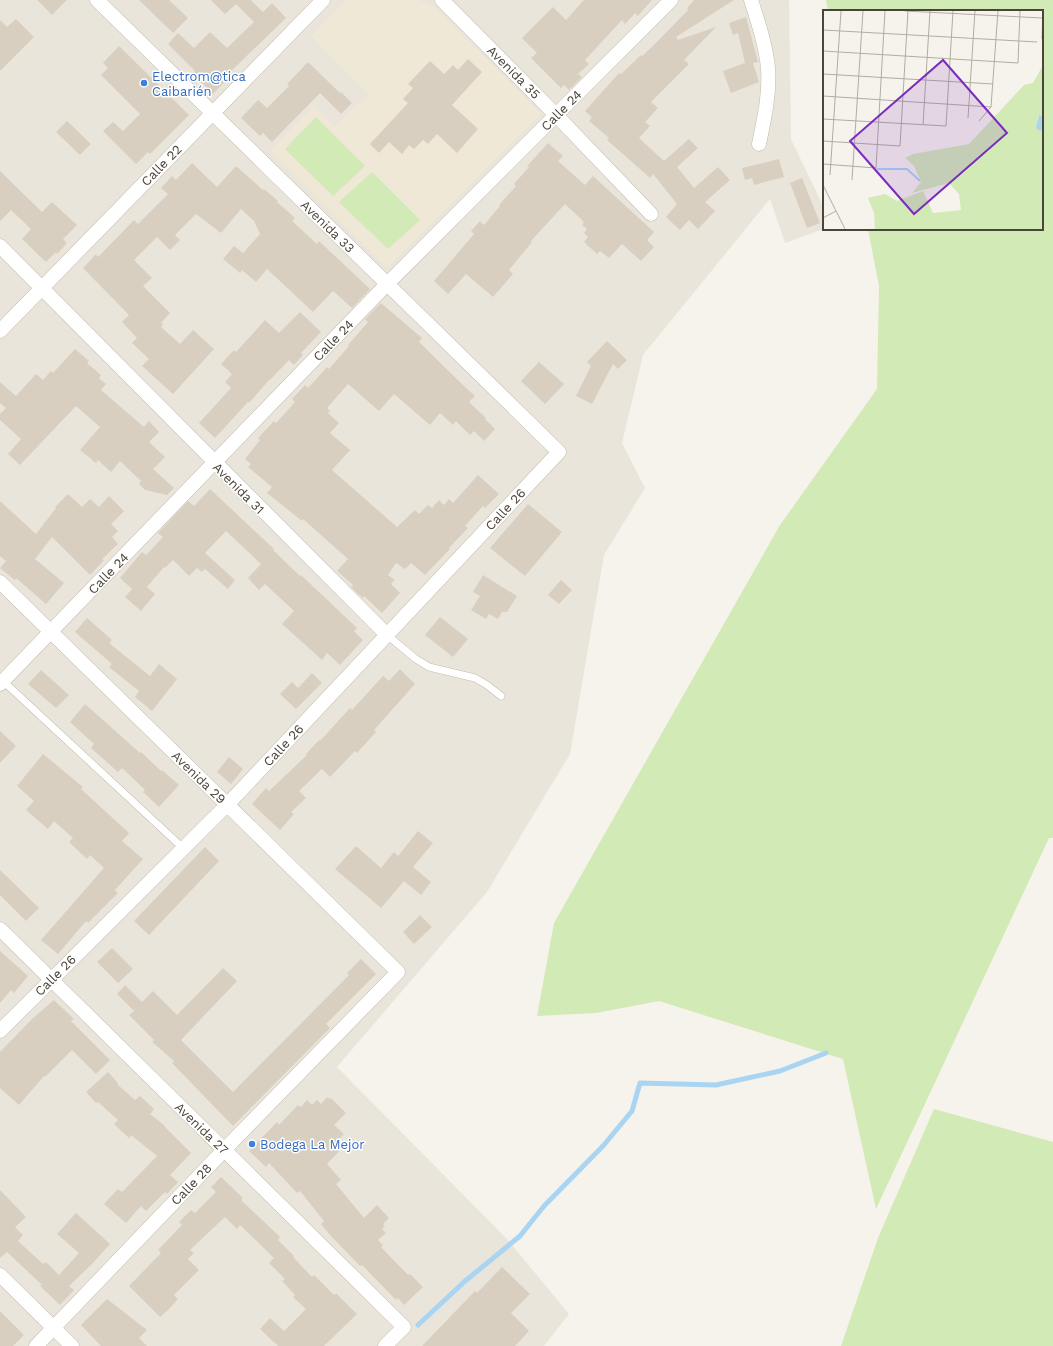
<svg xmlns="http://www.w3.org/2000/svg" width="1053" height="1346" viewBox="0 0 1053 1346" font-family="'Work Sans',sans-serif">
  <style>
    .residential { fill: #eae5da }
    .education { fill: #efe8d6 }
    .green { fill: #d2eab5 }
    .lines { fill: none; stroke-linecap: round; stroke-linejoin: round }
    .stream { stroke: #a9d4f2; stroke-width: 5 }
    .building { fill: #d8cfc1 }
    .service-casing { stroke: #c2bbae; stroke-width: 8 }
    .minor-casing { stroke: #c2bbae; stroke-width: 15 }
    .service { stroke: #fff; stroke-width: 7 }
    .minor { stroke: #fff; stroke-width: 14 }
    .shop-dot { fill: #3f7fe0; stroke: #fff; stroke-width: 1.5 }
    .labels { text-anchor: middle; stroke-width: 3; stroke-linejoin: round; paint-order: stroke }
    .street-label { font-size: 13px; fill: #4b4439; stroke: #fff }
    .shop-label { font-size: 13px; fill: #366cbe; stroke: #fff; text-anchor: start }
    .inset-river { fill: none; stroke: #a9d4f2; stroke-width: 2 }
    .inset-road { fill: none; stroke: #b2ada4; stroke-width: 1 }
    .view { fill: #7b2cbf; fill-opacity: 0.15; stroke: #7b2cbf; stroke-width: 2 }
    .inset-edge { fill: none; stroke: #4b4439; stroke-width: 2 }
  </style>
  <rect width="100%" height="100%" fill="#f6f3ec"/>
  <polygon class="residential" points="0,0 789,0 791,139 824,208 824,229 785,243 770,199 643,355 622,443 645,488 604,555 570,754 487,892 337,1067 507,1239 569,1314 544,1346 0,1346"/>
  <polygon class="education" points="347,0 418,0 434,7 541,114 387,268 270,150 314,106 335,127 369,94 311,36"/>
  <g class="green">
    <polygon points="826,0 1053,0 1053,838 1049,838 876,1209 843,1059 659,1001 596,1013 537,1016 554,923 780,525 877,389 879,286 868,229 1042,229 1042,11 828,11"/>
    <polygon points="316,117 365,166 333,196 285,149"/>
    <polygon points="372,172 420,220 388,249 339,202"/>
    <polygon points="934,1109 1053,1142 1053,1346 841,1346 878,1238"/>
  </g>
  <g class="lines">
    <polyline class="stream" points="418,1325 464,1282 520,1236 544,1206 603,1146 632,1111 640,1083 716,1085 780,1071 826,1053"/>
  </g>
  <g class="building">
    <polygon points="37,0 67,0 52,15"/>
    <polygon points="139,0 169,0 188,18 173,33"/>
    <polygon points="211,0 251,0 263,12 272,3 286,18 225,77 227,79 213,94 192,73 195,71 168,44 178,33 194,48 210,32 227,48 254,22 236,4 225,14"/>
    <polygon points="584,0 652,0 638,16 635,13 625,24 622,20 585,60 589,64 578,74 582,77 569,90 564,85 561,88 531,58 537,53 522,38 553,7 566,20"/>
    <polygon points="694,0 734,0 676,37 678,40 716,27 684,60 689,64 651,102 658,108 645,122 650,126 639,138 664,161 689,139 698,148 677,167 694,188 718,167 730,180 705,202 715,211 698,229 689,220 680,230 666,217 677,204 653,174 650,178 607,140 609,138 589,121 592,117 585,111 619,73 621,74 641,55 642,56 653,46 688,10 687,8"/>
    <polygon points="746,17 758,62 753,63 759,82 731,93 723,71 745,63 738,33 733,35 729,23"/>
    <polygon points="16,19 34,37 0,71 0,20 7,27"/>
    <polygon points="119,46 189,115 150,154 148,152 136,164 103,131 113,122 123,131 140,114 101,75 108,68 103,63"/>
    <polygon points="468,59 482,72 452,105 478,129 457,153 437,134 428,144 423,140 414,149 409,145 402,154 389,142 379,153 370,144 408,103 403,99 413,88 408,84 430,61 444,74 453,65 458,70"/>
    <polygon points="308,62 340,93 341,92 352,103 341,114 320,93 272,142 263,133 260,136 241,118 258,100 267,108 289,86 287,84"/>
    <polygon points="67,121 91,144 80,155 56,132"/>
    <polygon points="548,143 563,156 558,161 585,185 593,176 654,232 647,240 654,247 641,261 622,244 609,258 600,251 597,254 584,242 588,237 584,233 587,229 582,225 584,222 565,204 531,241 532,242 509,270 513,274 493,297 466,274 448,294 434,281 474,234 471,231 480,221 484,225 500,206 499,205 516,186 514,184 529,167 527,166"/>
    <polygon points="779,159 784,177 754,185 752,178 745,180 742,168"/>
    <polygon points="192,163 217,187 236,166 263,190 264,189 278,201 277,202 295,218 292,221 317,244 319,241 370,289 352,308 333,291 313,312 267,269 256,282 242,270 240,273 223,259 234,246 243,253 260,234 254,221 241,209 221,233 196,214 175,235 180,240 170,250 157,237 134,260 152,278 143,286 170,313 161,323 163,324 161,327 180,344 193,330 214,349 173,394 142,366 149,359 132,343 137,338 122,322 129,315 83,268 96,254 98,257 134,220 138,224 168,194 161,188 172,176 176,180"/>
    <polygon points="0,171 42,212 52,202 77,225 63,239 67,243 57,254 56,252 46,262 22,239 31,229 11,210 0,221"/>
    <polygon points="802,178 820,223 807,228 790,183"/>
    <polygon points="381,303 422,338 419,342 465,387 475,396 469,402 486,418 485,419 495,429 484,441 474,431 470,435 456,421 453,425 440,413 430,425 394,394 379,411 348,384 327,408 330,411 328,413 339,423 330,433 350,450 332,470 397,527 415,510 419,514 428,505 432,508 439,500 444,505 449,499 453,503 478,475 499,494 485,508 483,506 465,526 468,528 449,548 450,549 425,575 411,563 405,569 396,563 388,575 395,580 391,584 400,593 382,613 364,596 363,598 357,593 351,587 353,585 337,571 348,559 303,519 302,521 267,493 272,487 248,467 251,464 245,459 260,440 258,438 274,421 276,423 295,402 292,399 305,385 308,388 327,367 329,369 349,346 348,345 368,322 365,319"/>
    <polygon points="300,312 321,332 301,353 303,355 294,365 289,360 270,380 270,379 249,403 248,402 215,438 199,423 231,388 225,382 232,374 221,364 234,350 236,352 265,320 279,333"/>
    <polygon points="607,341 627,360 618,369 613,364 592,404 576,396 591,366 587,362"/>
    <polygon points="75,349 89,361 87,363 101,375 99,378 106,384 101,390 144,427 149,421 159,432 149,442 165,457 153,469 174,488 167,495 145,490 139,484 141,481 120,461 111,472 98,460 96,463 80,450 100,427 76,406 20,465 8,454 21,439 0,420 0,414 6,408 0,403 0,382 16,396 36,374 43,380 51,371 53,373"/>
    <polygon points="539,362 564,384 545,404 521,381"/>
    <polygon points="210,489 274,549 273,550 300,576 301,575 357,628 354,631 363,640 340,665 327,653 322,660 282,624 294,611 265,584 259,590 248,578 261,564 226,531 205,553 235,580 228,589 205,569 202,572 197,568 189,576 173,560 165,568 164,567 147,587 155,594 141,611 125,597 132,589 120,578 142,552 146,555 163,537 158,533 188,501 194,506"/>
    <polygon points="68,494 82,507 90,499 99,507 109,496 124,511 111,524 118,531 112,537 118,544 102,559 104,560 90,575 52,537 35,559 64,583 46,604 16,578 15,580 0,568 6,561 0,556 0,501 36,534 56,508 55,507"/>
    <polygon points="528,504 562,532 525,576 490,548"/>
    <polygon points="483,575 517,596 507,612 502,612 498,619 489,614 486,619 471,610 480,596 473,592"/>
    <polygon points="561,580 572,590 559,604 548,595"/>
    <polygon points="440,617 468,639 453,657 425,635"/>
    <polygon points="87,618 112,640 109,643 150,676 159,664 177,679 152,711 135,697 139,691 109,667 112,664 75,632"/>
    <polygon points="400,669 415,684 374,730 376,732 357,753 355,751 330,777 322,769 299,791 306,798 291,812 294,814 280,830 252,804 266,788 269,791 307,755 306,754 319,740 320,741 350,708 352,710 383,676 389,681"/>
    <polygon points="41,670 69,695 56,708 28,684"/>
    <polygon points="312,673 322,683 296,709 280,694 292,682 298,688"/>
    <polygon points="85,704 140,753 141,752 161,771 162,770 179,785 159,807 143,792 145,790 122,768 118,772 91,748 94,744 70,722"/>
    <polygon points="0,731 16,746 0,763"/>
    <polygon points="43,754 83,787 81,789 129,833 122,841 143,859 115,890 118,893 88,923 86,921 58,954 41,940 104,868 90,855 87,859 69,842 73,838 54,821 48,829 26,810 34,801 17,786"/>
    <polygon points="229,757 243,769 231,784 217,772"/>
    <polygon points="418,831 433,843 413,867 431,882 421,895 404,881 381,908 335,869 356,846 381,868 394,852 398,856"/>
    <polygon points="205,847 219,861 149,935 134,921"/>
    <polygon points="0,870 39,908 26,921 0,895"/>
    <polygon points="420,915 432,927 414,944 403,932"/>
    <polygon points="112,948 133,969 118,983 97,962"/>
    <polygon points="0,951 28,976 14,993 11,990 0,1003"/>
    <polygon points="361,959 376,974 326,1024 330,1028 233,1126 172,1063 174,1061 152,1042 154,1040 129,1015 134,1011 117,994 125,985 142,1002 153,991 177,1015 223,968 237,981 181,1040 233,1092 349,975 347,973"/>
    <polygon points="54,1000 74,1019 71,1021 110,1060 96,1074 72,1050 45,1077 44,1076 19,1105 0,1088 0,1052 32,1019"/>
    <polygon points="108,1072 118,1083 117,1084 135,1100 140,1096 154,1109 150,1114 165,1126 165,1127 191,1153 170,1175 178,1182 167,1194 165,1192 146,1211 141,1206 126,1223 104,1204 118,1189 122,1192 157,1156 131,1135 129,1138 114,1124 118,1120 98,1102 96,1103 86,1092"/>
    <polygon points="327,1097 330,1099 331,1098 346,1113 334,1125 344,1134 338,1140 344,1146 327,1164 341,1180 336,1184 364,1218 377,1205 389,1218 383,1224 385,1226 382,1229 386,1233 378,1240 383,1245 381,1247 408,1275 410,1274 423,1287 404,1305 398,1298 396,1300 362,1265 360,1266 330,1235 321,1224 324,1221 300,1191 297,1193 269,1163 266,1167 249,1151 277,1122 279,1125 298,1105 301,1107 307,1100 312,1105 317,1100 321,1104"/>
    <polygon points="221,1177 243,1198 241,1200 280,1237 278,1240 294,1256 293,1257 312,1277 314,1275 334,1295 336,1293 357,1314 324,1346 278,1346 260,1329 270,1318 284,1331 306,1309 293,1297 295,1295 282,1281 285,1279 269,1263 274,1258 240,1225 237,1229 225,1217 190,1250 194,1253 188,1259 199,1270 174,1295 178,1299 169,1309 160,1317 129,1286 161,1253 158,1250 182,1225 179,1222 191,1210 195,1213 216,1192 211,1187"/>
    <polygon points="0,1190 26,1217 15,1227 23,1235 18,1241 43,1264 46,1262 59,1275 79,1253 57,1234 76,1213 110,1244 92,1264 69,1286 74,1290 60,1305 40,1286 42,1285 7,1252 0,1258"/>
    <polygon points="502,1267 530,1294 511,1313 529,1331 515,1346 422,1346 475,1291 477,1293"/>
    <polygon points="107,1299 147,1330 139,1338 147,1346 101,1346 81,1325"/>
    <polygon points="0,1311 24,1335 13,1346 0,1346"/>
  </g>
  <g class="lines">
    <defs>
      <g id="service">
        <polyline points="387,635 416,659 429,667 475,678 487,685 501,696"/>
        <polyline points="3,681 183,848"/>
      </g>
      <g id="minor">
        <polyline points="442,0 556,115 651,214"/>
        <path d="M751,0C758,22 766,46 768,68C770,94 764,120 759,144"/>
        <polyline points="0,246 387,635"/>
        <polyline points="0,331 323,0"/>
        <polyline points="0,582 398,972 224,1150 36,1346"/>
        <polyline points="0,684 387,284 671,0"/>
        <polyline points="0,929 404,1327 385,1346"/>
        <polyline points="0,1031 227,805 559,452 97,0"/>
        <polyline points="0,1275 72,1346"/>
      </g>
    </defs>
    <use href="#service" class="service-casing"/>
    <use href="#minor" class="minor-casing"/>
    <use href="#service" class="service"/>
    <use href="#minor" class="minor"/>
  </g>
  <g class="shop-dot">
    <circle cx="144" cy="83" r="4"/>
    <circle cx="252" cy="1144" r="4"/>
  </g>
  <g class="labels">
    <g class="street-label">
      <text transform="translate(514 72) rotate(45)" y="5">Avenida 35</text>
      <text transform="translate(561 110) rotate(-45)" y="5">Calle 24</text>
      <text transform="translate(161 165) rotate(-46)" y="5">Calle 22</text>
      <text transform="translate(328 226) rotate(44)" y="5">Avenida 33</text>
      <text transform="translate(333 340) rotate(-46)" y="5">Calle 24</text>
      <text transform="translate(239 488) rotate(45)" y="5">Avenida 31</text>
      <text transform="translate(505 509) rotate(-47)" y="5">Calle 26</text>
      <text transform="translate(108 573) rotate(-46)" y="5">Calle 24</text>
      <text transform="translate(283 745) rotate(-47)" y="5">Calle 26</text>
      <text transform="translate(199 777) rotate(44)" y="5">Avenida 29</text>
      <text transform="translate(55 975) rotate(-45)" y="5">Calle 26</text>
      <text transform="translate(202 1128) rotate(44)" y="5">Avenida 27</text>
      <text transform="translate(191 1184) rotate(-46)" y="5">Calle 28</text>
    </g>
    <g class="shop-label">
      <text x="152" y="81">Electrom@tica<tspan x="152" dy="15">Caibarién</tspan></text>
      <text x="260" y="1149">Bodega La Mejor</text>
    </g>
  </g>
  <g transform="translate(823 10)">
    <rect width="220" height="220" fill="#f6f3ec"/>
    <path d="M220,55V107L215,106L214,115L217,121L220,119V219H52L51,203L45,188L62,184L74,191L100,181L110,203L138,200L136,184L126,173L89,183L98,172L91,156L82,148L90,144L146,134L201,75L210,73Z" fill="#d2eab5"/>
    <path d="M216,105L220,107V119L217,121L213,118Z" fill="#a9d4f2"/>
    <path class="inset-river" d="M54,159H84L97,171"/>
    <path class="inset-road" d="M82,1L219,8M0,20L214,32M219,29L220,1M0,41L195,53L197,1M0,64L170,74M0,86L168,97M145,108L152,1M0,109L123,116L130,1M156,111L168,97L175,1M100,115L107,1M0,131L77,136L85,1M0,154L53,158L62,1M7,165L18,1M29,170L40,1M0,175L22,219M0,208L13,201"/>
    <path class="view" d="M120,50L184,123L91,204L27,131Z"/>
    <rect width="220" height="220" class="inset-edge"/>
  </g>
</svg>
